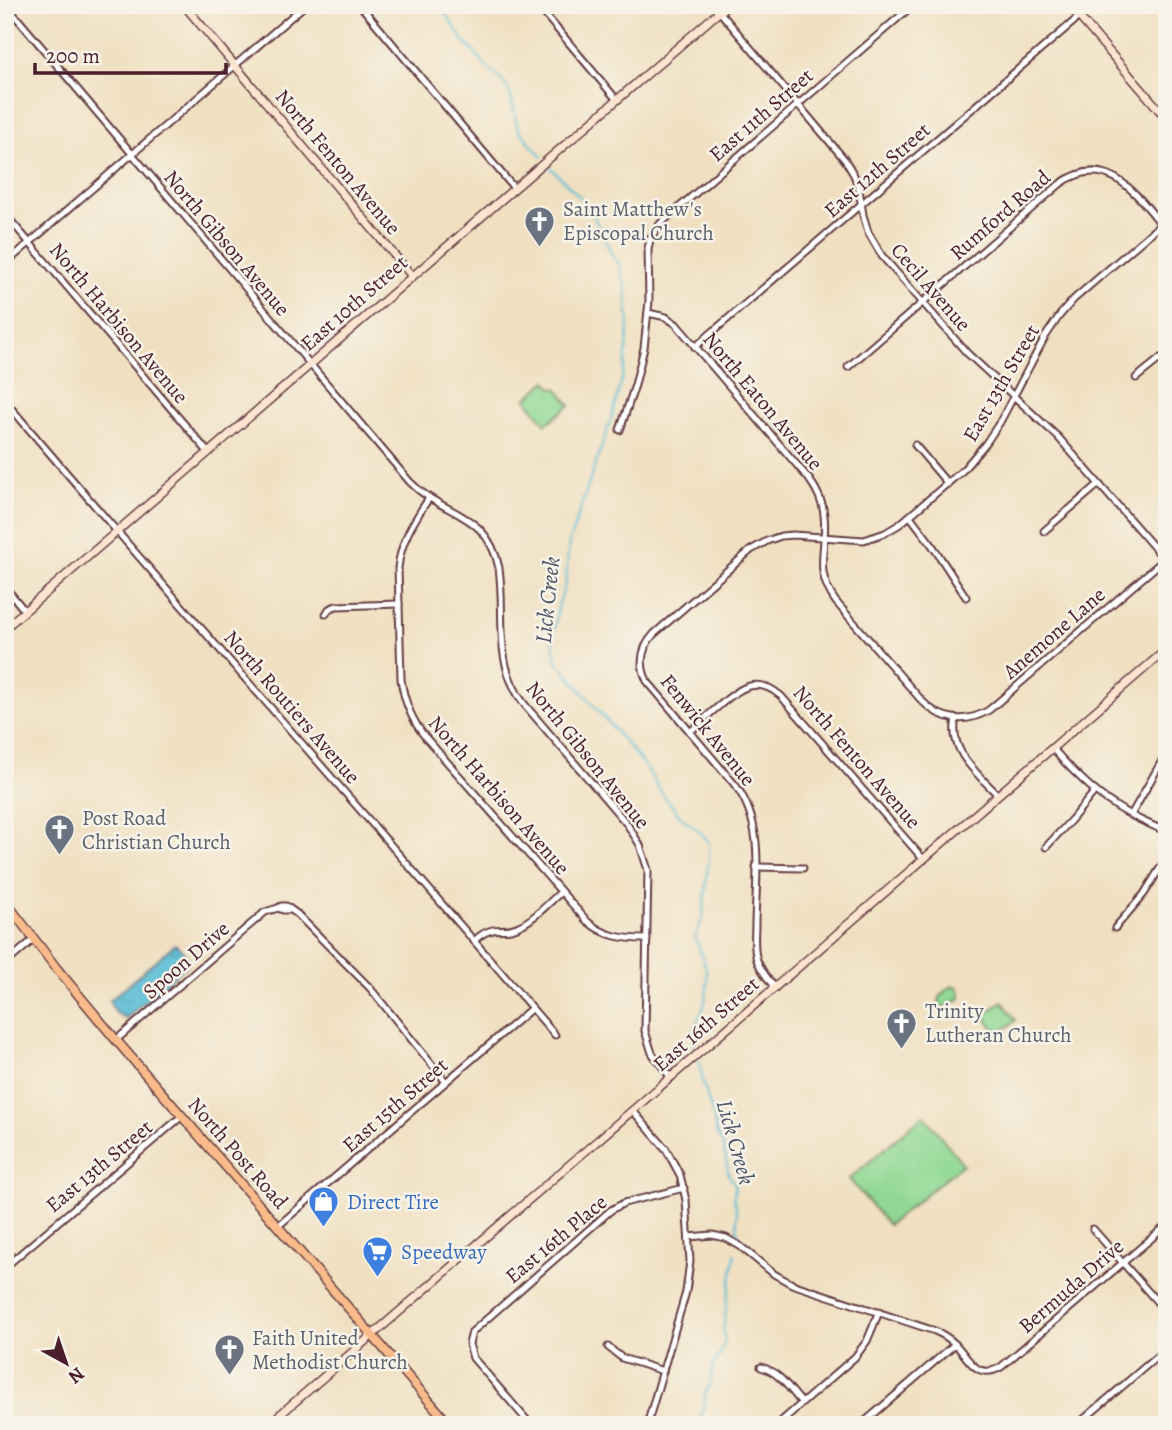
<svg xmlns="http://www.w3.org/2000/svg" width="1172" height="1430" viewBox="0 0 1172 1430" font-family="Alegreya,serif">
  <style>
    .green { fill: #90d893; stroke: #6d7c5f; stroke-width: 2 }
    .water { fill: url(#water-ripples); stroke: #506d80; stroke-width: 2 }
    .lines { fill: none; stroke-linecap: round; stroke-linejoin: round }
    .stream { stroke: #56bbd4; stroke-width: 2 }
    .street-casing { stroke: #633c42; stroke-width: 9 }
    .secondary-casing { stroke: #633c42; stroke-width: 10 }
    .primary-casing { stroke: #633c42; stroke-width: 11 }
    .street { stroke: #fff; stroke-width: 5 }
    .secondary { stroke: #fde4d1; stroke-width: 7 }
    .primary { stroke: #fabb8b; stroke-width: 8 }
    .labels { text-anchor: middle; stroke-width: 5; stroke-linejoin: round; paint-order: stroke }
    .street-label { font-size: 21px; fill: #4a1f2b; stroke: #f7f3e8 }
    .worship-label { font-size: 21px; fill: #5b616d; stroke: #f7f3e8; text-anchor: start }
    .shop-label { font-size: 21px; fill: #366cbe; stroke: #f7f3e8; text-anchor: start }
    .water-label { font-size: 23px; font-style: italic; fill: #4e5666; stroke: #f7f3e8 }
  </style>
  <defs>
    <pattern id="water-ripples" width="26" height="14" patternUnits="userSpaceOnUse" patternTransform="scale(1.75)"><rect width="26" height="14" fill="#56bbd4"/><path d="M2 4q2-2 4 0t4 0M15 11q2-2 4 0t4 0" fill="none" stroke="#4997ac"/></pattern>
  </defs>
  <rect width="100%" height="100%" fill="#f7f3e8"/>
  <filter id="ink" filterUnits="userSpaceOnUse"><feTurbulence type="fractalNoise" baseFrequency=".0143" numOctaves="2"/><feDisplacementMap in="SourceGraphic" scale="14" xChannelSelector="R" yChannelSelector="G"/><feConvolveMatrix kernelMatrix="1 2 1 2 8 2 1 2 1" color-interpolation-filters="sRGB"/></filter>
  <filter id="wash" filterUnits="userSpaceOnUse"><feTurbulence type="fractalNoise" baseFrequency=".00686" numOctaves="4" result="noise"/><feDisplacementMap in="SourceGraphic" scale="28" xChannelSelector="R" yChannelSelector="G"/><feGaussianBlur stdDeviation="1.57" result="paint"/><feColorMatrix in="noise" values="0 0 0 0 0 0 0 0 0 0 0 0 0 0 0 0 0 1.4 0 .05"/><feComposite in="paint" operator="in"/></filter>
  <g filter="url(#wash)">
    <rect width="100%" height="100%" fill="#f0e0c1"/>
    <g class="green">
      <polygon points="547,381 552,388 558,389 570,405 546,424 526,399"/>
      <path d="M953,986L958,987L961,997L958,1000L943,1008L939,1005C938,996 945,989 953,986Z"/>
      <polygon points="1002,1001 1016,1020 999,1034 984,1016"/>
      <polygon points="924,1115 963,1164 888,1225 849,1179"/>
    </g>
    <path class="water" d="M175,944C181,949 189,956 188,964L126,1018L116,1013L109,1001Z"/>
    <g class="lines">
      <g class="stream">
        <polyline points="437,5 447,16 464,41 481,59 486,67 498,76 507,87 511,97 518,129 542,157"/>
        <path d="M548,165L580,197L594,217L612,255L619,264L623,279L626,285L629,325L625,366L613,413L569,542L566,581L558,607L553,638L554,650L557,661L563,669L645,766L663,795L682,818L699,831L709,842V857L703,917L695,937C698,948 707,965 707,975C708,987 706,1003 701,1014C694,1030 690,1033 695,1051"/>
        <polyline points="698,1059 700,1062 702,1079 714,1119 717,1135 723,1144 729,1176 735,1184 734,1199 737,1212 737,1231 739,1235"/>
        <polyline points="697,1425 704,1407 705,1393 711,1382 712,1369 722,1350 725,1339 723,1329 735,1254"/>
      </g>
    </g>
  </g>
  <g filter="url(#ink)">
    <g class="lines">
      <defs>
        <g id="street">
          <path d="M6,5L410,482C444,517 487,510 499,568C506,617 492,663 525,705L627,824L640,845L648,870L645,1031L652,1053L671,1078"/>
          <polyline points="360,5 514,188"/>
          <polyline points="537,5 617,100"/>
          <polyline points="714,5 845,160 854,175 859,189 863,215 868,232 882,256 967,353 1058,437 1166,561"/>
          <polyline points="5,214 208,452"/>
          <polyline points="5,264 305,5"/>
          <path d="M648,313L666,317L676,324L809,479C817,490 823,502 824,515C828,550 812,569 836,602L922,701C941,721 966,724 989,710L1167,557"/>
          <polyline points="695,347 1079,17"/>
          <path d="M848,367L1060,184C1109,149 1138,197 1167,231"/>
          <polyline points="1136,378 1167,353"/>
          <path d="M5,401C186,614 373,822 555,1035"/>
          <polyline points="620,430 635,385 644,348 649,301 648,248 651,237 660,224 913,5"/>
          <polyline points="915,445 948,484"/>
          <path d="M429,498C414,521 401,540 398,568L401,679C404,701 412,721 426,738L587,921C605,937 624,939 647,939"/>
          <polyline points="910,516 932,545 966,597"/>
          <polyline points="1044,531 1099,484"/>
          <polyline points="5,587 25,611"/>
          <polyline points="326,614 329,609 336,606 399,604"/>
          <path d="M956,719C948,751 978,774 998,795"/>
          <path d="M690,732C700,723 709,714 719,706C739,688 757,675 781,696L924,860"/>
          <path d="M1052,748C1073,772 1095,794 1122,810C1136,819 1152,825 1167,832"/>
          <polyline points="1131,815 1167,752"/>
          <polyline points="1046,847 1072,819 1095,791"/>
          <polyline points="756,867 803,868"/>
          <polyline points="291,910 283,910 278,908 281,906 286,906 297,914 370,988 446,1082"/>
          <polyline points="1115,928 1144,894 1167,857"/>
          <path d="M474,941C495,921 502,936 521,925C536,918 548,903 561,892"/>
          <polyline points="5,964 34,939"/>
          <path d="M775,988C768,979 761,971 757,960C753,948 755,935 755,923C756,875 765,826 736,786L647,681C639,664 641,648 654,634L751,550L767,541L781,536L793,535L864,540L885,533L900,524L963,470L986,443L1000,422L1045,337L1060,315L1074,299L1167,219"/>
          <polyline points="116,1040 265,912 278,908"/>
          <polyline points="633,1111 666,1149 680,1175 686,1200 690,1261 686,1292 647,1425"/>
          <polyline points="278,1226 532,1008"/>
          <polyline points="1093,1229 1167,1313"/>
          <path d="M689,1237L712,1235L726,1238L740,1246L774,1274L792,1284L935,1331C942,1334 949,1338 955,1344C969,1358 976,1381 1001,1367L1167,1225"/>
          <polyline points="5,1267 182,1116"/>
          <polyline points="608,1347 622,1358 663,1371"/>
          <path d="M761,1367C780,1372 790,1390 802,1403"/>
          <polyline points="531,1425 473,1358 469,1344 472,1332 611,1210 624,1203 684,1188"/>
          <polyline points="777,1425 855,1357 867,1341 879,1312"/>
          <polyline points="861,1425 955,1344"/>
          <polyline points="1077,1425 1167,1348"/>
        </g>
        <g id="secondary">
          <polyline points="184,5 412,276"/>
          <polyline points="1069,5 1167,119"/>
          <polyline points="5,628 727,5"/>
          <polyline points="268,1425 1167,649"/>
        </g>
        <polyline id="primary" points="5,901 57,969 116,1040 450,1425"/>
      </defs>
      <use href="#street" class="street-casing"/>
      <use href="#secondary" class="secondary-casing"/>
      <use href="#primary" class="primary-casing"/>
      <use href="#street" class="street"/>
      <use href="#secondary" class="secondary"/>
      <use href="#primary" class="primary"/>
    </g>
  </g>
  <defs>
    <symbol id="church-pin" viewBox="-11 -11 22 30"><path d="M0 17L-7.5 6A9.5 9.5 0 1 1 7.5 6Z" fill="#6b7280" stroke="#f7f3e8"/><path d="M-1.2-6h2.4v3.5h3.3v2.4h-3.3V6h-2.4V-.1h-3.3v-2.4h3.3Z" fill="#fff"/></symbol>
    <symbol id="shop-pin" viewBox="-11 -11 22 30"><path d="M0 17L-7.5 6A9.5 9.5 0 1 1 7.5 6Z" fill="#3f7fe0" stroke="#f7f3e8"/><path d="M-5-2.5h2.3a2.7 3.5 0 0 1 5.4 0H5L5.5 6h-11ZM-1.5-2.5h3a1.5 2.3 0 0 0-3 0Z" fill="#fff"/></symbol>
    <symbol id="supermarket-pin" viewBox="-11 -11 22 30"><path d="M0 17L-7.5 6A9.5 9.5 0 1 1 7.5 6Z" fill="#3f7fe0" stroke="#f7f3e8"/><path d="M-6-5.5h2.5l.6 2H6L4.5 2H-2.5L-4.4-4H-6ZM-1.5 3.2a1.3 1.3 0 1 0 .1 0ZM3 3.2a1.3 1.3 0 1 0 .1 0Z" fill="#fff"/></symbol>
  </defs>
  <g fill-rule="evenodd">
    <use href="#church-pin" x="522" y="204" width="35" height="47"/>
    <use href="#church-pin" x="42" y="812" width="35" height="47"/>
    <use href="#church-pin" x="884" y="1006" width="35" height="47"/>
    <use href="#shop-pin" x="306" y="1184" width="35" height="47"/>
    <use href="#supermarket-pin" x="360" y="1234" width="35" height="47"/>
    <use href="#church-pin" x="212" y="1332" width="35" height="47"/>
  </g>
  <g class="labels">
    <g class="street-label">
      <text transform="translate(761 115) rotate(-41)" y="7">East 11th Street</text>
      <text transform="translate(338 162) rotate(50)" y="7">North Fenton Avenue</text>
      <text transform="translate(877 170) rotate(-41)" y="7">East 12th Street</text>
      <text transform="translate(1000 215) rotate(-41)" y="7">Rumford Road</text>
      <text transform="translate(227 243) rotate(50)" y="7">North Gibson Avenue</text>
      <text transform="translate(931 287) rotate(49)" y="7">Cecil Avenue</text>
      <text transform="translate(354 303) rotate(-41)" y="7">East 10th Street</text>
      <text transform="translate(119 323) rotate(50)" y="7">North Harbison Avenue</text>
      <text transform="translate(1001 383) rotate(-60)" y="7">East 13th Street</text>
      <text transform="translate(763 401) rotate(50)" y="7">North Eaton Avenue</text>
      <text transform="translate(1054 633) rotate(-41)" y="7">Anemone Lane</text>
      <text transform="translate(292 707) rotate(49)" y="7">North Routiers Avenue</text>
      <text transform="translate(708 730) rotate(51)" y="7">Fenwick Avenue</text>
      <text transform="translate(588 755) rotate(51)" y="7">North Gibson Avenue</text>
      <text transform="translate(857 757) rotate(49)" y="7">North Fenton Avenue</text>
      <text transform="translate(499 795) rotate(49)" y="7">North Harbison Avenue</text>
      <text transform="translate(186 960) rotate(-41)" y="7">Spoon Drive</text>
      <text transform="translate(706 1024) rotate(-41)" y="7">East 16th Street</text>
      <text transform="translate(395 1105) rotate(-41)" y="7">East 15th Street</text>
      <text transform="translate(238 1153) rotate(49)" y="7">North Post Road</text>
      <text transform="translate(99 1166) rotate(-40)" y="7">East 13th Street</text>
      <text transform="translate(556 1239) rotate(-40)" y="7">East 16th Place</text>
      <text transform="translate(1071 1286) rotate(-41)" y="7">Bermuda Drive</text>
    </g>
    <g class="worship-label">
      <text x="563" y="216">Saint Matthew's<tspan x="563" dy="24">Episcopal Church</tspan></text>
      <text x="82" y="825">Post Road<tspan x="82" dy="24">Christian Church</tspan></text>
      <text x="925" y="1018">Trinity<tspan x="925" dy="24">Lutheran Church</tspan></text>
      <text x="252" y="1345">Faith United<tspan x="252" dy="24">Methodist Church</tspan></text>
    </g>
    <g class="shop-label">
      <text x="347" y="1209">Direct Tire</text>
      <text x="401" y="1259">Speedway</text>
    </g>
    <g class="water-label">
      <text transform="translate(547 600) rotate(-84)" y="8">Lick Creek</text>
      <text transform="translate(736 1142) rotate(74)" y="8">Lick Creek</text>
    </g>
  </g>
  <rect width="1172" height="1430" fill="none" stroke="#f7f3e8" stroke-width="28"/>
  <g transform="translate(66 1363) rotate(140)" stroke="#f7f3e8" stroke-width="5" paint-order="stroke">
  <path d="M0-5L12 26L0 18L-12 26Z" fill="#4a1f2b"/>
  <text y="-10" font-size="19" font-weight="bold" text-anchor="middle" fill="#4a1f2b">N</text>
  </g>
  <path d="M35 63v10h191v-10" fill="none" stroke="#4a1f2b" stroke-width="3.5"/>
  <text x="46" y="63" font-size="21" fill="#4a1f2b" stroke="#f7f3e8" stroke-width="5" paint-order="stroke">200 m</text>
</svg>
